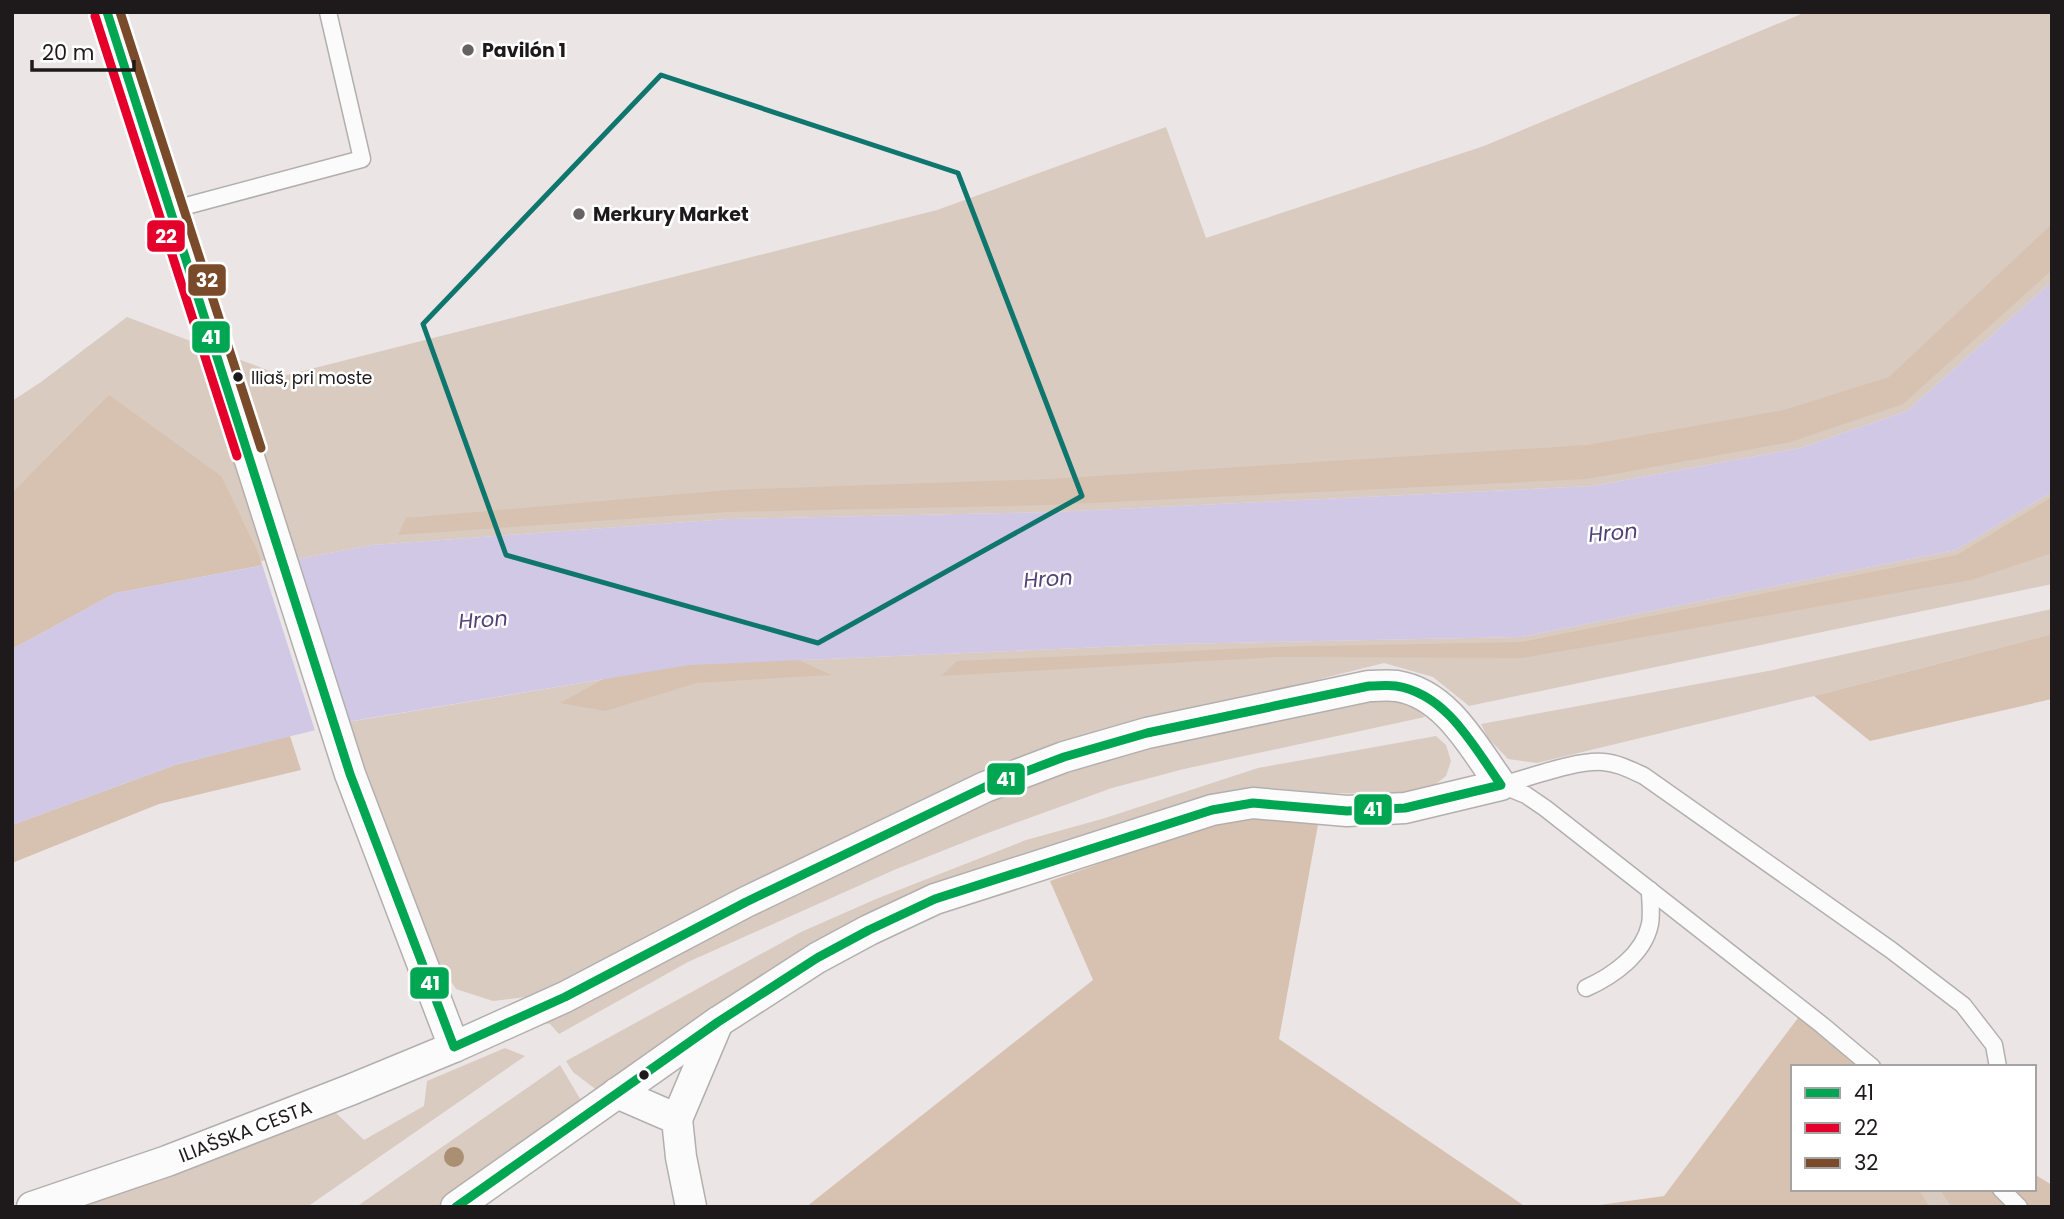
<svg xmlns="http://www.w3.org/2000/svg" width="2064" height="1219" viewBox="0 0 2064 1219" font-family="Poppins,sans-serif">
  <style>
    .green { fill: #d9cbc0 }
    .forest { fill: #d7c2b1 }
    .water { fill: #d1c8e5 }
    .pier { fill: #ece5e6 }
    .lines { fill: none; stroke-linecap: round; stroke-linejoin: round }
    .lane-casing { stroke: #b3afaf; stroke-width: 19 }
    .street-casing { stroke: #b3afaf; stroke-width: 33 }
    .lane { stroke: #fcfbfb; stroke-width: 16 }
    .street { stroke: #fcfbfb; stroke-width: 30 }
    .bus-1-casing { stroke: #fff; stroke-width: 14 }
    .bus-2-casing { stroke: #fff; stroke-width: 14 }
    .bus-3-casing { stroke: #fff; stroke-width: 14 }
    .bus-1 { stroke: #00a651; stroke-width: 9 }
    .bus-2 { stroke: #e4002b; stroke-width: 9 }
    .bus-3 { stroke: #7a4b2a; stroke-width: 9 }
    .tree { fill: #ab8f72 }
    .marked { fill: none; stroke: #0f766e; stroke-width: 5; stroke-linejoin: round }
    .poi-dot { fill: #666162; stroke: #fff; stroke-width: 2.5 }
    .bus-dot { fill: #1e1a1b; stroke: #fff; stroke-width: 2.5 }
    .labels { text-anchor: middle; stroke-width: 5; stroke-linejoin: round; paint-order: stroke }
    .bus-label { font-size: 17px; fill: #1e1a1b; stroke: #fff; text-anchor: start }
    .poi-label { font-size: 19px; font-weight: bold; fill: #1e1a1b; stroke: #fff; text-anchor: start }
    .street-label { font-size: 19px; fill: #1e1a1b; stroke: #fff }
    .water-label { font-size: 21px; font-style: italic; fill: #514176; stroke: #fff }
    .line-badge { stroke: #fff; stroke-width: 2.5 }
    .badge-label { font-size: 19px; text-anchor: middle; font-weight: bold; fill: #fff }
  </style>
  <rect width="100%" height="100%" fill="#ece5e6"/>
  <g class="green">
    <polygon points="1806,12 2052,12 2052,281 1907,411 1800,448 1592,486 1053,512 728,519 372,545 115,593 12,649 12,401 41,382 127,317 283,376 937,210 1166,127 1206,238 1484,146"/>
    <polygon points="2052,492 2052,584 1469,706 1433,677 1384,663 1051,746 712,904 574,977 534,996 493,1001 456,989 437,960 363,770 348,722 689,665 1174,644 1521,637 1956,550"/>
    <polygon points="2052,609 2052,634 1814,696 1537,763 1508,759 1488,738 1481,724 1768,671"/>
    <path d="M1385,697C1401,701 1414,704 1425,717L1184,769L1112,788L985,834L894,870L688,962L559,1034L550,1024L544,1023L645,973L731,923L872,856L1045,778L1117,756Z"/>
    <polygon points="1436,736 1446,745 1451,761 1446,776 1432,787 1400,794 1324,793 1268,788 1226,792 1037,853 598,1091 573,1072 566,1061 801,932 876,899 1026,840 1102,819 1258,768"/>
    <polygon points="505,1048 525,1056 307,1207 75,1207 209,1161 335,1112 364,1140 424,1106 427,1081"/>
    <polygon points="560,1065 582,1102 439,1207 356,1207"/>
    <polygon points="1919,1189 1939,1189 1951,1207 1930,1207"/>
  </g>
  <g class="forest">
    <polygon points="2052,224 2052,270 1903,404 1791,442 1587,479 1049,505 727,512 398,535 406,518 728,490 1049,479 1587,445 1784,410 1889,377"/>
    <polygon points="109,395 221,476 257,550 262,565 115,593 12,649 12,493"/>
    <polygon points="2052,497 2052,553 1971,580 1523,658 1277,657 941,676 957,661 1277,647 1521,642 1957,555"/>
    <polygon points="2052,634 2052,699 1870,741 1814,696"/>
    <polygon points="788,655 831,675 697,683 605,711 560,703 620,670"/>
    <polygon points="290,736 301,770 159,804 12,863 12,825 175,765"/>
    <polygon points="1258,815 1319,819 1279,1039 1526,1207 806,1207 1093,980 1050,881 1206,826"/>
    <polygon points="1807,1006 1882,1067 1793,1067 1793,1189 1919,1189 1930,1207 1585,1207 1664,1196"/>
    <polygon points="2034,1174 2052,1185 2052,1207 1951,1207 1939,1189 2034,1189"/>
  </g>
  <polygon class="water" points="2052,281 2052,492 1956,550 1521,637 1174,644 689,665 352,721 175,765 12,825 12,649 115,593 372,545 728,519 1053,512 1592,486 1800,448 1907,411"/>
  <polygon class="pier" points="295,555 349,725 316,734 261,561"/>
  <g class="lines">
    <defs>
      <g id="lane">
        <polyline points="171,210 362,159 328,12"/>
        <path d="M1501,785C1529,778 1575,760 1603,762C1618,763 1631,770 1644,776L1891,950L1963,1005L1994,1045L1998,1067"/>
        <polyline points="1501,785 1526,795 1545,808 1822,1025 1872,1067"/>
        <path d="M1586,988C1613,976 1644,954 1650,924C1652,913 1650,901 1650,890"/>
        <polyline points="2001,1189 2019,1207"/>
      </g>
      <g id="street">
        <polyline points="107,12 350,774 454,1047"/>
        <polyline points="617,1093 677,1119 681,1157 691,1207"/>
        <polyline points="677,1119 718,1022"/>
        <path d="M32,1207L167,1161L350,1090L454,1047L565,997L746,902L985,787L1064,757L1147,733L1369,686C1378,686 1388,685 1397,686C1447,694 1474,748 1501,785L1405,808L1347,811L1253,803L1212,810L935,899L869,930L817,958L718,1022L456,1207"/>
      </g>
    </defs>
    <use href="#lane" class="lane-casing"/>
    <use href="#street" class="street-casing"/>
    <use href="#lane" class="lane"/>
    <use href="#street" class="street"/>
    <defs>
      <path id="bus-1" d="M107,12L350,774L454,1047L565,997L746,902L985,787L1064,757L1147,733L1369,686C1378,686 1388,685 1396,686C1447,694 1474,747 1501,785L1405,808L1347,811L1253,803L1212,810L935,899L869,930L817,958L718,1022L456,1207"/>
      <polyline id="bus-2" points="95,16 237,456"/>
      <polyline id="bus-3" points="120,12 261,448"/>
    </defs>
    <use href="#bus-1" class="bus-1-casing"/>
    <use href="#bus-2" class="bus-2-casing"/>
    <use href="#bus-3" class="bus-3-casing"/>
    <use href="#bus-1" class="bus-1"/>
    <use href="#bus-2" class="bus-2"/>
    <use href="#bus-3" class="bus-3"/>
  </g>
  <circle class="tree" cx="454" cy="1157" r="10"/>
  <path class="marked" d="M661,75L958,173L1082,496L818,643L506,555L423,324Z"/>
  <g class="poi-dot">
    <circle cx="468" cy="50" r="7"/>
    <circle cx="579" cy="214" r="7"/>
  </g>
  <g class="bus-dot">
    <circle cx="238" cy="377" r="6"/>
    <circle cx="644" cy="1075" r="6"/>
  </g>
  <g class="labels">
    <g class="bus-label">
      <text x="251" y="384">Iliaš, pri moste</text>
    </g>
    <g class="poi-label">
      <text x="482" y="57">Pavilón 1</text>
      <text x="593" y="221">Merkury Market</text>
    </g>
    <g class="street-label">
      <text transform="translate(245 1131) rotate(-21)" y="7">ILIAŠSKA CESTA</text>
    </g>
    <g class="water-label">
      <text transform="translate(1613 533) rotate(-5)" y="7">Hron</text>
      <text transform="translate(1048 579) rotate(-4)" y="7">Hron</text>
      <text transform="translate(483 620) rotate(-4)" y="7">Hron</text>
    </g>
  </g>
  <g class="line-badge">
    <rect x="146" y="219" width="40" height="34" rx="7" fill="#e4002b"/>
    <rect x="187" y="263" width="40" height="34" rx="7" fill="#7a4b2a"/>
    <rect x="191" y="320" width="40" height="34" rx="7" fill="#00a651"/>
    <rect x="986" y="762" width="40" height="34" rx="7" fill="#00a651"/>
    <rect x="1353" y="793" width="40" height="33" rx="7" fill="#00a651"/>
    <rect x="409" y="966" width="41" height="34" rx="7" fill="#00a651"/>
  </g>
  <g class="badge-label">
    <text x="166" y="243">22</text>
    <text x="207" y="287">32</text>
    <text x="211" y="344">41</text>
    <text x="1006" y="786">41</text>
    <text x="1373" y="816">41</text>
    <text x="430" y="990">41</text>
  </g>
  <rect width="2064" height="1219" fill="none" stroke="#1e1a1b" stroke-width="28"/>
  <rect x="1791" y="1065" width="245" height="126" fill="#ffffff" stroke="#a5a3a4" stroke-width="2"/>
  <rect x="1805" y="1088" width="35" height="10" fill="#00a651" stroke="#a5a3a4" stroke-width="2"/>
  <text x="1854" y="1100" font-size="21" fill="#1e1a1b">41</text>
  <rect x="1805" y="1123" width="35" height="10" fill="#e4002b" stroke="#a5a3a4" stroke-width="2"/>
  <text x="1854" y="1135" font-size="21" fill="#1e1a1b">22</text>
  <rect x="1805" y="1158" width="35" height="10" fill="#7a4b2a" stroke="#a5a3a4" stroke-width="2"/>
  <text x="1854" y="1170" font-size="21" fill="#1e1a1b">32</text>
  <path d="M32 60v10h102v-10" fill="none" stroke="#1e1a1b" stroke-width="3.5"/>
  <text x="42" y="60" font-size="21" fill="#1e1a1b" stroke="#ffffff" stroke-width="5" paint-order="stroke">20 m</text>
</svg>
